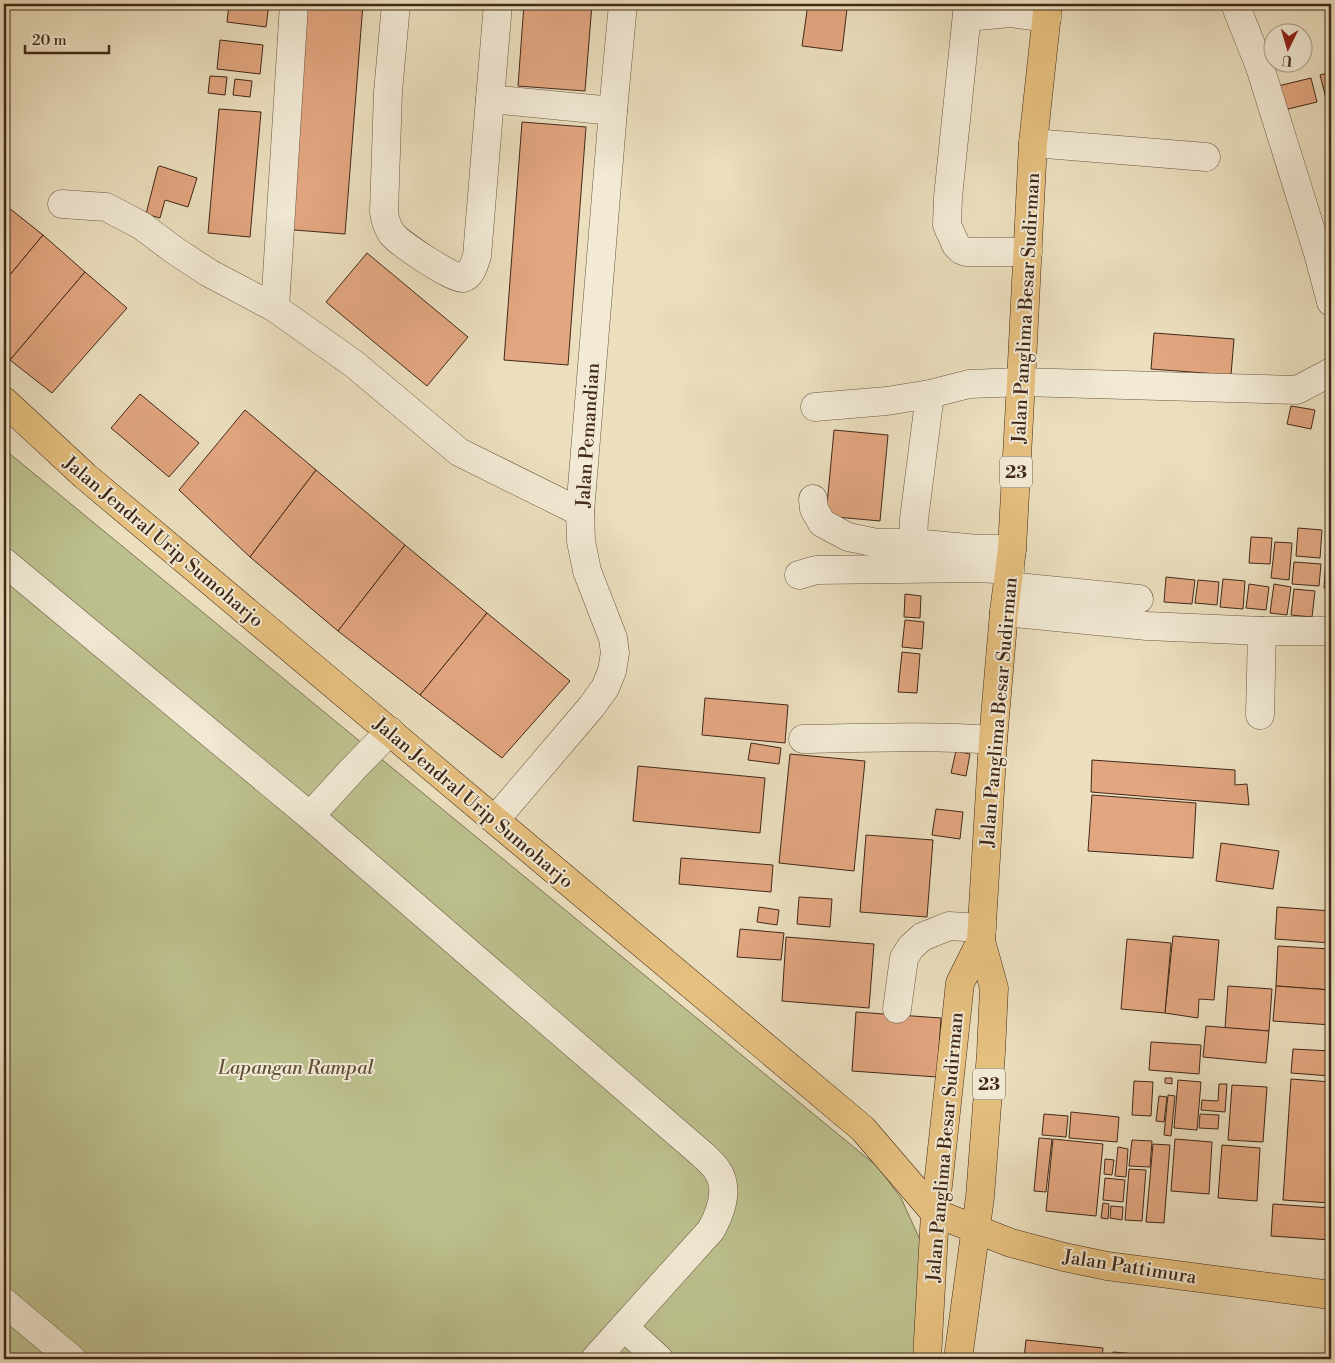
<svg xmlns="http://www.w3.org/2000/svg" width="1335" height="1363" viewBox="0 0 1335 1363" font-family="'Libre Bodoni',serif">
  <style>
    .green { fill: #bcc08e; stroke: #7e7454 }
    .building { fill: #e2a680; stroke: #412819 }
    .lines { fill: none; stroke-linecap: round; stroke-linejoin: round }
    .minor-casing { stroke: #6c5642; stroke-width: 29 }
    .major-casing { stroke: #412819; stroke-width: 29 }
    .highway-casing { stroke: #412819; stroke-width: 29 }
    .minor { stroke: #f2ead5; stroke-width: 28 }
    .major { stroke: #e6c07f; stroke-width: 28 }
    .highway { stroke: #e6c07f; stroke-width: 28 }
    .labels { text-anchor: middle; stroke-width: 4; stroke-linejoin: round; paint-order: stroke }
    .shield { fill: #f2ead5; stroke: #766251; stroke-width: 1 }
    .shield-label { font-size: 18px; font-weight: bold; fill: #412819 }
    .street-label { font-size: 19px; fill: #412819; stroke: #f2ead5 }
    .park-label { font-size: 19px; font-style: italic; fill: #604e36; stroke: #f2ead5 }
  </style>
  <rect width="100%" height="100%" fill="#ebdfbe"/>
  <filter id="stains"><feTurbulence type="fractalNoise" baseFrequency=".004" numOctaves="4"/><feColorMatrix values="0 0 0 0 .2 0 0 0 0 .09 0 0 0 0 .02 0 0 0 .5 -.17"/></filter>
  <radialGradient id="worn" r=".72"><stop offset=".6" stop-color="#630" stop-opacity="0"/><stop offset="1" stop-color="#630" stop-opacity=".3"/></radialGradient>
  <polygon class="green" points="4,449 878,1167 901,1198 921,1242 922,1359 4,1359"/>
  <g class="building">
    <polygon points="229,4 269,4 266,27 227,22"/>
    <polygon points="299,4 363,4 345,234 282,229"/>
    <polygon points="524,4 592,4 585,91 518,86"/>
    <polygon points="808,4 847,9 842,51 802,46"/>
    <polygon points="220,40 263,45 260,74 217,69"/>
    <polygon points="1331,72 1331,105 1328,106 1320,75"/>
    <polygon points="210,76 227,77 225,95 208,93"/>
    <polygon points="1311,78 1317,102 1280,111 1274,87"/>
    <polygon points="235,79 252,81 250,97 233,95"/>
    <polygon points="219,109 261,112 250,237 208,233"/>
    <polygon points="522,122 586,127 568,365 504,360"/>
    <polygon points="160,166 197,178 188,207 165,200 160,218 146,214 158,167"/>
    <polygon points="1331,190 1331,216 1325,191"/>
    <polygon points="4,204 43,235 4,282"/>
    <polygon points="43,235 85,272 10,360 4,355 4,282"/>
    <polygon points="367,253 468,337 427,386 326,302"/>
    <polygon points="85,272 127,308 52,393 10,360"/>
    <polygon points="1154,333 1234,339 1231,375 1151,369"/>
    <polygon points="140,394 199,443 169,477 111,428"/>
    <polygon points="1291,406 1315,410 1311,429 1287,424"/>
    <polygon points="245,410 316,470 250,557 179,490"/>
    <polygon points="834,430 888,435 880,521 826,516"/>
    <polygon points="316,470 405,545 338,631 250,557"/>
    <polygon points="1298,528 1322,530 1320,558 1296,556"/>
    <polygon points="1251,537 1272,538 1270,564 1249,563"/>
    <polygon points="1275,542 1292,543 1289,580 1271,578"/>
    <polygon points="405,545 487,613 420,695 338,631"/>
    <polygon points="1326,558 1331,558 1331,589 1324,588"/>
    <polygon points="1294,562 1321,564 1319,586 1292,584"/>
    <polygon points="1166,577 1195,580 1192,604 1164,602"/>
    <polygon points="1223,579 1245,581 1243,609 1220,607"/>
    <polygon points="1198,580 1219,582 1217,605 1195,603"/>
    <polygon points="1249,584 1269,587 1266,610 1246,608"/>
    <polygon points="1274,584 1291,587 1287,615 1270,613"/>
    <polygon points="1294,589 1315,591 1312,617 1291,615"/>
    <polygon points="905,594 921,596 920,618 904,617"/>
    <polygon points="487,613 570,681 502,758 420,695"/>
    <polygon points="905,620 924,622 922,649 902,647"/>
    <polygon points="902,652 920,654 917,693 898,692"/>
    <polygon points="705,698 788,705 785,743 702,735"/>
    <polygon points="751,743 781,748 779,764 748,760"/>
    <polygon points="956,751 970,754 966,776 951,773"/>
    <polygon points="790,754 865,761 854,871 779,863"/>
    <polygon points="1092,760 1235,770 1235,785 1247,784 1249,805 1091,792"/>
    <polygon points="638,766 765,778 760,833 633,821"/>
    <polygon points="1092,795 1196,803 1193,858 1088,851"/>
    <polygon points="936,809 963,812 960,839 932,835"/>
    <polygon points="866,835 933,840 927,917 860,912"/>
    <polygon points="1221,843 1279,851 1273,889 1216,881"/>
    <polygon points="681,858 773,865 771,892 679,884"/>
    <polygon points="799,897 832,899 830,927 797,924"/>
    <polygon points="759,907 779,910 777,925 757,922"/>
    <polygon points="1277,907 1331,911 1331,943 1275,939"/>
    <polygon points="740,929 784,933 781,960 737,957"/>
    <polygon points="1173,936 1219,940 1214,1000 1199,999 1198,1018 1165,1013"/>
    <polygon points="786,937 874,944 869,1008 782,1001"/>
    <polygon points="1127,939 1171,943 1165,1013 1121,1009"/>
    <polygon points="1278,946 1331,949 1331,990 1276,986"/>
    <polygon points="1228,986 1272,989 1269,1031 1225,1028"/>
    <polygon points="1276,986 1331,990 1331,1025 1273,1021"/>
    <polygon points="856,1012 941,1018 937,1077 852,1071"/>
    <polygon points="1206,1026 1269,1031 1266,1063 1203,1057"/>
    <polygon points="1151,1042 1201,1045 1199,1074 1149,1070"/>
    <polygon points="1293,1049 1331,1051 1331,1076 1291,1073"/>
    <polygon points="1165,1078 1172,1078 1172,1084 1165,1083"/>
    <polygon points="1291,1079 1331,1082 1331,1203 1283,1200"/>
    <polygon points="1178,1080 1201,1082 1197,1130 1174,1128"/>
    <polygon points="1134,1081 1153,1082 1151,1116 1132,1115"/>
    <polygon points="1219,1084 1227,1084 1225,1112 1201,1110 1202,1100 1218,1101"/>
    <polygon points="1232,1085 1267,1087 1263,1142 1228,1140"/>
    <polygon points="1168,1095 1175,1096 1171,1136 1164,1135"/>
    <polygon points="1159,1096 1167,1097 1164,1122 1156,1121"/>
    <polygon points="1071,1112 1119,1117 1117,1142 1069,1138"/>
    <polygon points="1044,1114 1068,1116 1066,1137 1042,1135"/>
    <polygon points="1200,1114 1219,1115 1218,1129 1199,1128"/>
    <polygon points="1039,1138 1052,1139 1046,1192 1034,1191"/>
    <polygon points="1053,1139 1103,1144 1096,1216 1046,1211"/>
    <polygon points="1175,1139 1212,1142 1209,1194 1171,1191"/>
    <polygon points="1132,1140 1152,1141 1150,1167 1129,1166"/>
    <polygon points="1153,1144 1170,1145 1164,1223 1146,1222"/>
    <polygon points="1222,1145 1260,1148 1257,1201 1218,1198"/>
    <polygon points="1118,1147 1128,1149 1126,1177 1115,1176"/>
    <polygon points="1105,1159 1114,1160 1112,1175 1104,1174"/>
    <polygon points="1129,1169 1146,1170 1142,1221 1125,1220"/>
    <polygon points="1105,1178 1125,1180 1123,1202 1103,1200"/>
    <polygon points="1103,1203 1109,1204 1108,1219 1101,1218"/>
    <polygon points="1273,1204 1331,1208 1331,1240 1271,1236"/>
    <polygon points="1111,1206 1123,1207 1122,1220 1110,1218"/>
    <polygon points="1026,1340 1103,1348 1102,1359 1039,1359 1024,1358"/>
    <polygon points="1113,1352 1149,1355 1149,1359 1112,1359"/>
  </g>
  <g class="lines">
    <defs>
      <g id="minor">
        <path d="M396,4L388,92L384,212C385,220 387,227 392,234C399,243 454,280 463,278C472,276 474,263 477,256L490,99L613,111"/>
        <polyline points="968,4 948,197 947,225 956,245 961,250 966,252 1028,252"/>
        <polyline points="1235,4 1260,67 1318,253 1331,302"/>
        <polyline points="967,17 1010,13 1047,18"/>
        <polyline points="490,99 498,4"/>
        <polyline points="1033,143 1206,157"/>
        <polyline points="62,204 106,207 129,219 142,226 174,250 209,273 275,308 354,364 459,452 580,512"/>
        <polyline points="275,308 294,4"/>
        <polyline points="815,407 887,401 930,394 969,384 1021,382 1297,390 1331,372"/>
        <polyline points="813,499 814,509 822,523 848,537 877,543 913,543 978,549 1012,549"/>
        <polyline points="913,543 914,519 930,394"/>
        <path d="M4,562L310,816L703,1155C708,1160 713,1164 717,1170C730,1189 721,1212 711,1230L595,1359"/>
        <polyline points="799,575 816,570 979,568 1010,570"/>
        <polyline points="1008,586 1139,599"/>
        <polyline points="1004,612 1147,626 1262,631 1331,631"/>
        <polyline points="1260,715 1262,631"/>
        <path d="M803,739C866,738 930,735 993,740"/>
        <polyline points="310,816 352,770 390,731"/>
        <polyline points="495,820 592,706 605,688 612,671 615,653 613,638 587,571 581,541 580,512 613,111 623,4"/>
        <polyline points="897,1009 904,958 911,947 922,937 949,926 982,928"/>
        <polyline points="4,1302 72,1359"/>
        <polyline points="624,1327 659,1359"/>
      </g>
      <polyline id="major" points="4,401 85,476 863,1129 935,1213 1011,1243 1064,1257 1107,1266 1331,1295"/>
      <g id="highway">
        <polyline points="927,1359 935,1213 960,983 981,941"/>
        <polyline points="958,1359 980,1197 991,1053 994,988 981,941 993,740 1004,612 1012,549 1021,382 1033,143 1048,4"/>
      </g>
    </defs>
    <use href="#minor" class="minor-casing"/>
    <use href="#major" class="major-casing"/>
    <use href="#highway" class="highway-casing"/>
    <use href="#minor" class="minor"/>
    <use href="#major" class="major"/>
    <use href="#highway" class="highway"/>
  </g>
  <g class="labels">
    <g class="shield">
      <rect x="1000" y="456.5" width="32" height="31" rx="4"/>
      <rect x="973" y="1068.5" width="32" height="31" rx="4"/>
    </g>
    <g class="shield-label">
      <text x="1016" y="478">23</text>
      <text x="989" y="1090">23</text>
    </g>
    <g class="street-label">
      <text transform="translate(1025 308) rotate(-87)" y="7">Jalan Panglima Besar Sudirman</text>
      <text transform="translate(587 435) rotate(-86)" y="7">Jalan Pemandian</text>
      <text transform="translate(164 541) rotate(40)" y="7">Jalan Jendral Urip Sumoharjo</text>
      <text transform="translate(998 712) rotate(-85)" y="7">Jalan Panglima Besar Sudirman</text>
      <text transform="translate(474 802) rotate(40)" y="7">Jalan Jendral Urip Sumoharjo</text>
      <text transform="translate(944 1147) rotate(-85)" y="7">Jalan Panglima Besar Sudirman</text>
      <text transform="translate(1130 1266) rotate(9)" y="7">Jalan Pattimura</text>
    </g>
    <g class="park-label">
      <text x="296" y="1074">Lapangan Rampal</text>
    </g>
  </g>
  <rect width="1335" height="1363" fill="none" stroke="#ebdfbe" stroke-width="20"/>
  <rect x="5" y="5" width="1325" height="1353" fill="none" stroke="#412819" stroke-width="2.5"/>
  <rect x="10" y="10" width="1315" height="1343" fill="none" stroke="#412819"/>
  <g transform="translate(1288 48) rotate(185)"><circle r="24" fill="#f2ead5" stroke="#ab9c8a"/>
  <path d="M0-4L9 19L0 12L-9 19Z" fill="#8f2418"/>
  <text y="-8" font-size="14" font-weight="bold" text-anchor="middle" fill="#412819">U</text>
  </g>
  <path d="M25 45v8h84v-8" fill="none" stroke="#412819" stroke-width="2.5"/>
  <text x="32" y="45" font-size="15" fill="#412819" stroke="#f2ead5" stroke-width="4" paint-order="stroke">20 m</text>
  <rect width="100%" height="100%" filter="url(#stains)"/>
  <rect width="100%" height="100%" fill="url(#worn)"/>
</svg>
